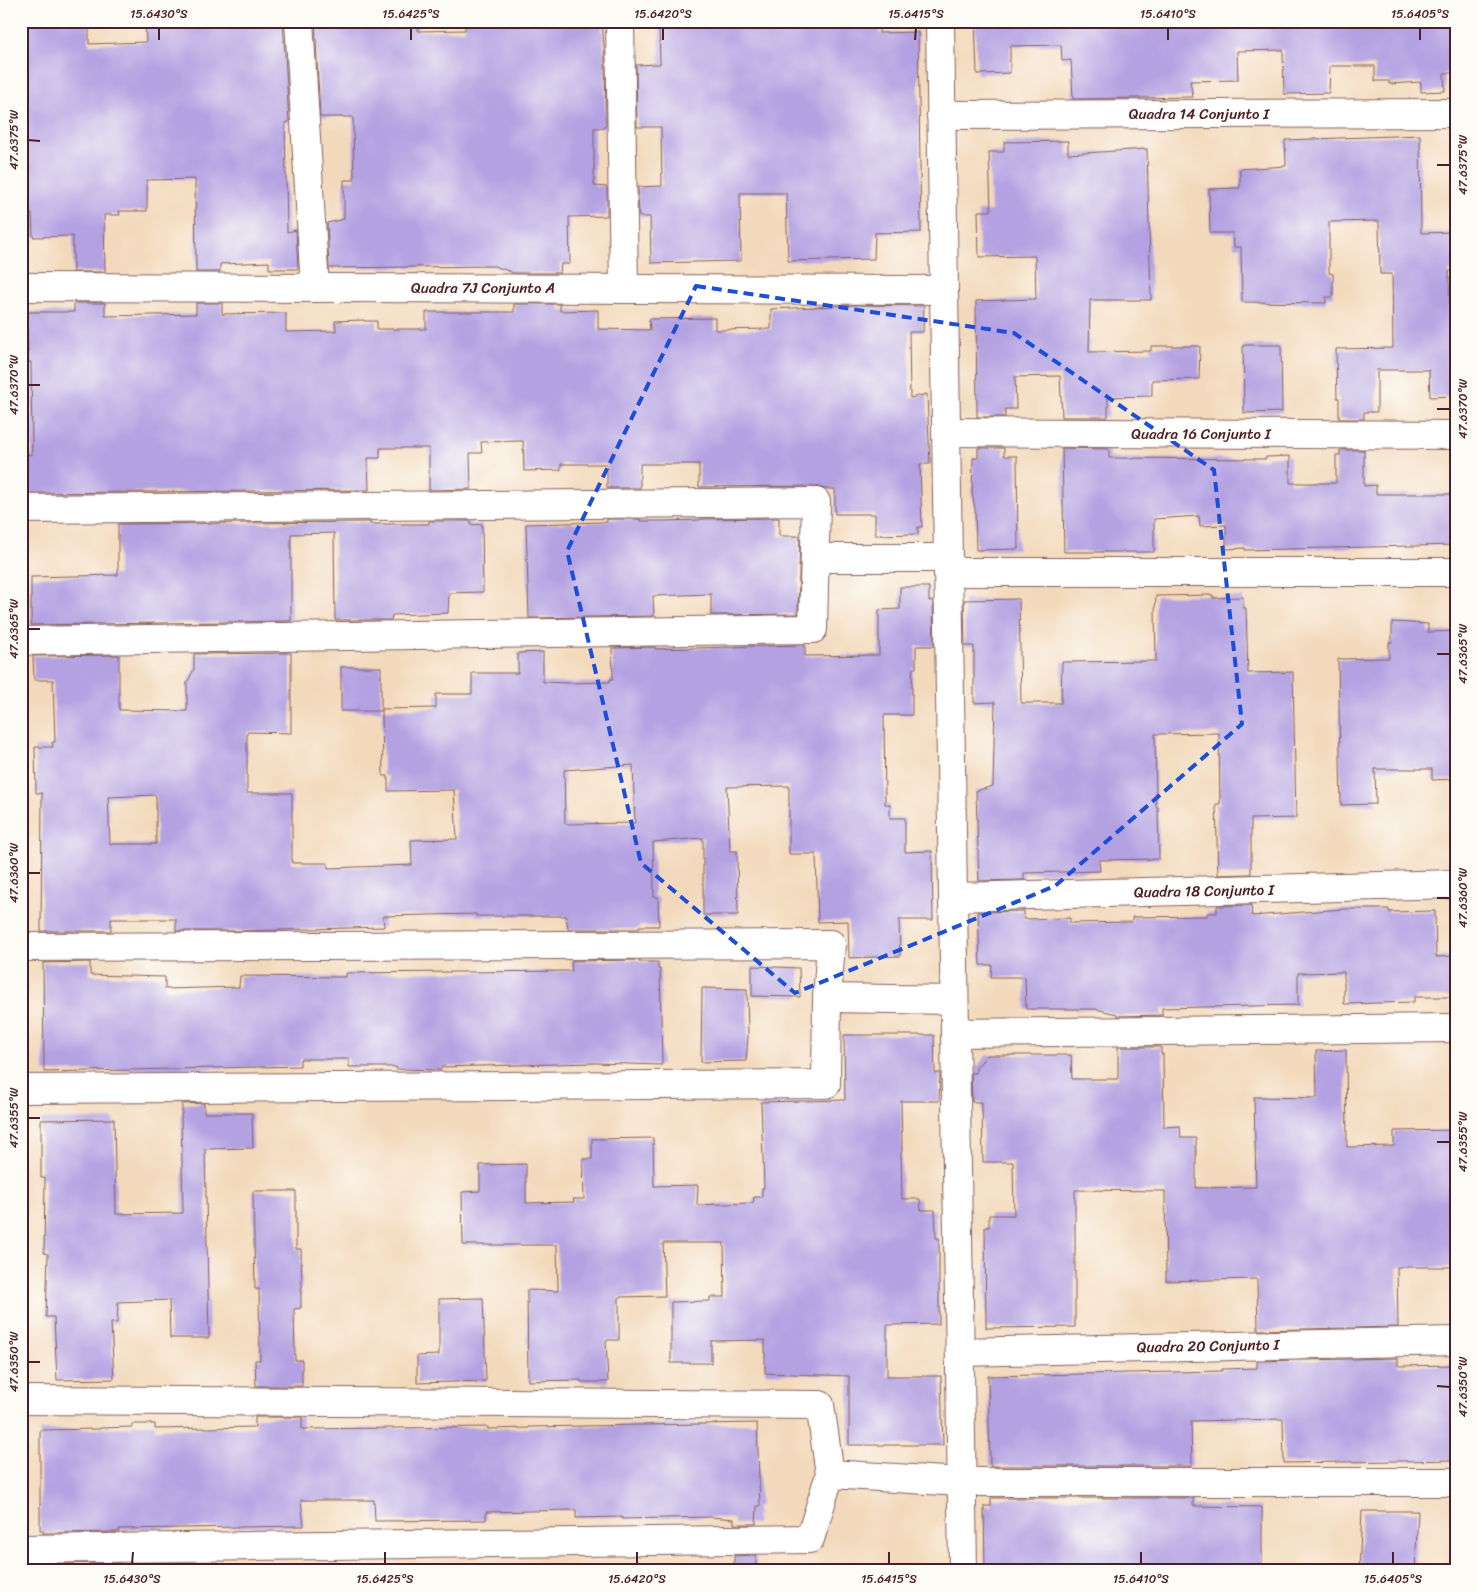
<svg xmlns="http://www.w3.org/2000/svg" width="1477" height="1592" viewBox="0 0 1477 1592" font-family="Sriracha,sans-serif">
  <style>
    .building { fill: #b3a1e2; fill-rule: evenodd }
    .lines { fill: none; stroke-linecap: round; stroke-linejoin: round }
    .minor-casing { stroke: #85605d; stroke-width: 30 }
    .minor { stroke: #fff; stroke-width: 28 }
    .marked { fill: none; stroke: #1d4ed8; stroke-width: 4; stroke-dasharray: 10 6; stroke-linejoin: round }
    .ticks { fill: none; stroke: #4a1f2b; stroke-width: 2 }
    .labels { text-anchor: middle; stroke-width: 4; stroke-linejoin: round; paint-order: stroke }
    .street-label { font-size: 15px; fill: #4a1f2b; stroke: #fdfcf7 }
    .neatline { fill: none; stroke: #4a1f2b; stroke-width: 2 }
    .ticks-label { font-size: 12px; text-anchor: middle; fill: #4a1f2b }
  </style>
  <rect width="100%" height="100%" fill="#fdfcf7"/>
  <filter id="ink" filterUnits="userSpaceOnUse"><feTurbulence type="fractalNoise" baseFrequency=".02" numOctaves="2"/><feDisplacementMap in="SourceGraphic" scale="10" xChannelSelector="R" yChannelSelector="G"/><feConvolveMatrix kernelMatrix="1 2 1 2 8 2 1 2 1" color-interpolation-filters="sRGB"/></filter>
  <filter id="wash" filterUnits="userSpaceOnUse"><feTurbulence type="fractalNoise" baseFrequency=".0096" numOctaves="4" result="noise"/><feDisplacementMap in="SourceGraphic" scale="20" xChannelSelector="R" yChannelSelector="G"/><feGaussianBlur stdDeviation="1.12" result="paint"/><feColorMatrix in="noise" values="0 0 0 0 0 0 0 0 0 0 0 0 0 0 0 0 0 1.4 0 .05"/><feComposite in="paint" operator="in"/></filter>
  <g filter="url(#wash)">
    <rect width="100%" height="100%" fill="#f3d9bb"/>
    <g id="blocks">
      <g class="building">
        <polygon points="24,21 89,21 89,44 146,42 145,21 283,21 289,122 285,123 287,232 296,230 298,269 269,269 269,262 220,264 220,272 196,272 195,179 147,180 147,211 119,211 120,215 104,215 105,272 73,272 73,236 33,237 32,214 24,213 23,181 21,181 21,67 24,67"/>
        <polygon points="315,21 418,21 418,31 465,30 465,21 602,21 605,60 606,126 604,126 604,128 594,128 594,186 607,187 607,216 569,217 570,264 561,264 560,273 514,273 494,266 329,268 327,223 344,219 344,180 354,180 353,117 320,117"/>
        <polygon points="659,21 879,21 879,33 918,32 921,232 875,233 874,259 788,261 786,193 740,193 741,261 651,263 650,217 639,217 638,187 662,186 661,127 637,127 636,65 660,64"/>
        <polygon points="975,21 1456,21 1456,73 1444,73 1445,91 1421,92 1421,82 1389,84 1389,81 1375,81 1375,66 1330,66 1329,93 1284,94 1283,50 1237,51 1238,80 1190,81 1193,97 1073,99 1071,60 1062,61 1061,45 1010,46 1010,73 977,74"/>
        <polygon points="1420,135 1421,233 1456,232 1456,271 1449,271 1450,331 1456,330 1456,396 1430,397 1429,370 1377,370 1377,412 1364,412 1364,419 1339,419 1339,398 1337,398 1336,349 1393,348 1392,274 1380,274 1379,221 1329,222 1329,273 1333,274 1333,297 1326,297 1326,303 1242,302 1241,247 1234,247 1233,233 1210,233 1209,189 1240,188 1240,169 1286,166 1285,140"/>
        <polygon points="1068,141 1068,154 1147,149 1151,300 1090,300 1089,352 1151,351 1151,346 1200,346 1199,379 1152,380 1152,396 1108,397 1108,417 1062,417 1060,376 1015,377 1016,409 1005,409 1005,417 977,417 976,301 1036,299 1035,256 979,257 978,211 991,211 989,152 1004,152 1004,142"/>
        <polygon points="74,303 105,303 105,316 196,314 196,303 222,303 222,314 286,313 286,332 336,331 335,321 364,320 364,321 377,321 377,329 426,329 426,312 514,312 514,304 560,304 560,311 598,310 598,329 650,330 649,319 715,318 715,330 771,329 771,309 858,305 924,306 923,332 909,332 910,398 927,394 930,464 920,464 922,527 918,527 918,534 875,535 875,514 835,514 835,489 825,489 816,486 699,487 699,464 640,464 640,488 607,488 607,464 561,464 561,470 524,471 523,441 481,442 482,453 470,453 471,489 429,490 429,448 380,448 380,458 368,458 369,490 26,493 27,454 32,455 31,362 28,362 27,312 74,312"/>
        <polygon points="1243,345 1281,345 1282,412 1244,413"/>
        <polygon points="978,448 1004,448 1004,456 1017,456 1018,549 976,550 975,508 972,494 973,458 978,458"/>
        <polygon points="1062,448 1109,449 1109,458 1266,459 1266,457 1290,456 1290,483 1336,483 1336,455 1340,455 1340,450 1364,450 1364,486 1376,485 1376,494 1456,494 1456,545 1245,550 1245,548 1226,549 1226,525 1200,526 1199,516 1154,519 1154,552 1064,552"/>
        <polygon points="779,518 779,536 800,536 798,614 711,615 711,594 653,596 654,616 529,618 526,524 607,522 607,519 640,519 640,521 664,521 700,520 700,519"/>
        <polygon points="429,521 471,521 471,525 482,524 483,592 449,593 448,613 392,615 391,620 335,620 334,533 291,534 291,621 31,625 31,577 118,575 118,524 370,522 370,524 429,524"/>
        <path d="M900,587H929V601H933L934,646H916V668H913L912,683V715H884L885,804H890V818H905V852L932,851L933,920H899L900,956L849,958L848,921L818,922L816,854H789V786L727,787L730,851H737L738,915H703V838L653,842L654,897H658L659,926H639V929H568L566,916H476V914L383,916L384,927L242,931H176V919H111V931H41L42,793H36L35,747H53L52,742H55L53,680H34L33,656L119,655V710L187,711V683L194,669V654L291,653V733L247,732V793H292V863H328V868L412,865L411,840L457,839L454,790L388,791V776H383L382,709L436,708V694H472V673H518V653L543,652V682L568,683L610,682V679H613L612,648L655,647V649L805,645V656L879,655V610L900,609ZM633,765L635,823L565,824L564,770ZM156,795V844H110L108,797Z"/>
        <polygon points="1213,595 1213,598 1243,597 1243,608 1246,608 1248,673 1293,672 1296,818 1251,819 1251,874 1218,875 1216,804 1220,804 1219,733 1155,734 1156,807 1158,807 1159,859 1099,860 1100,871 1024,873 1024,880 979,881 976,791 993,786 995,702 974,703 974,646 965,646 964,600 1019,599 1021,703 1061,703 1062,662 1156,661 1155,612 1156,596"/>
        <polygon points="1392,622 1428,624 1428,632 1456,631 1456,779 1432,780 1432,769 1375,769 1376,804 1341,805 1338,659 1389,658 1389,642 1392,642"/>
        <rect x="341" y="667" width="40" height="44"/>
        <polygon points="1251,905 1252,916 1343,909 1389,909 1389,912 1435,911 1436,957 1456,956 1456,997 1414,997 1414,1002 1344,1004 1344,972 1298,973 1298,1005 1162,1008 1162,1015 1117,1016 1117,1014 1096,1009 1026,1009 1025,977 991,977 992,965 980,965 978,912 1024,911 1024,919 1070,918 1070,923 1132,922 1132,917 1207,916 1207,913 1217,913 1217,906"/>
        <polygon points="639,960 639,962 658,962 658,969 660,969 662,1065 595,1063 441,1067 441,1070 396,1069 396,1067 349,1067 349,1059 300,1059 300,1066 44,1072 43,963 90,962 90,975 165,977 165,989 239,987 240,976 346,977 346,973 572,971 571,961"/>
        <polygon points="752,966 799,968 800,997 752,996"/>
        <polygon points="702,988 747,989 748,1037 746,1061 701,1062"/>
        <polygon points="844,1035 934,1035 935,1073 940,1073 939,1101 901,1101 902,1152 901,1153 902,1199 920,1199 921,1210 935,1210 936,1238 939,1238 939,1324 887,1325 887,1376 941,1376 943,1445 849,1445 849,1376 765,1373 765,1340 711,1341 711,1363 671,1363 671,1302 710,1301 710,1297 725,1297 724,1243 663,1243 665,1296 619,1297 619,1340 606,1340 608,1382 581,1382 581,1380 528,1381 527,1290 558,1291 557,1245 463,1245 462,1192 480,1191 480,1165 526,1164 526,1203 574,1202 573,1199 584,1199 583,1159 592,1159 592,1139 653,1138 654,1186 698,1185 697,1205 753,1203 754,1197 762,1197 762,1188 764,1188 761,1102 845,1100"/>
        <polygon points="1118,1047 1161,1047 1161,1054 1163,1054 1164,1127 1180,1126 1181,1138 1196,1138 1196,1188 1256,1187 1254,1097 1317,1098 1316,1051 1346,1050 1347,1147 1394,1146 1394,1131 1456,1130 1456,1267 1397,1267 1398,1327 1258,1330 1257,1279 1166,1281 1165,1191 1075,1190 1075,1327 986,1328 985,1227 989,1227 989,1215 1014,1215 1013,1162 983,1162 982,1102 972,1102 971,1073 976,1073 976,1068 987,1055 1071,1055 1072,1079 1118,1079"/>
        <polygon points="204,1103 204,1113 252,1113 253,1148 205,1149 209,1338 170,1338 169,1300 118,1302 117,1323 111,1323 114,1379 57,1380 54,1317 46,1317 48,1254 44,1253 45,1178 41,1178 41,1120 114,1119 116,1214 183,1213 181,1114 182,1114 182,1104"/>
        <polygon points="253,1191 296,1191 296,1249 301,1249 302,1288 301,1288 301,1308 294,1309 295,1360 302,1360 302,1386 256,1386 255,1360 260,1360 259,1289 255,1289"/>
        <polygon points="483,1298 486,1381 417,1383 417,1356 439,1355 439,1299"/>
        <polygon points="1398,1358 1398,1366 1456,1365 1456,1460 1284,1463 1283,1419 1191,1421 1192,1466 990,1466 988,1376 1222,1371 1222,1369 1257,1368 1257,1361"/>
        <polygon points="255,1417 302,1417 302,1429 488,1427 488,1429 529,1428 529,1427 757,1423 760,1506 757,1506 756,1524 734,1524 734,1519 710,1517 622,1519 622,1517 576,1518 576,1510 486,1512 486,1520 375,1521 374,1500 301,1500 304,1526 119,1529 119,1532 43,1533 43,1530 40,1530 40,1430 100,1429 100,1428 132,1427 132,1424 155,1424 155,1429 255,1427"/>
        <polygon points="991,1498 1193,1498 1193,1506 1262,1507 1262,1564 1259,1564 1259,1571 985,1571 984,1506 991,1506"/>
        <polygon points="1362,1511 1418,1511 1415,1571 1359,1571"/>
        <polygon points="756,1555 756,1571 734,1571 734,1556"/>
        <polygon points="121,1563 121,1571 43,1571 43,1564"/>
      </g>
    </g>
  </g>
  <g filter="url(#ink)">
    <use href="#blocks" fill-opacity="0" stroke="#85605d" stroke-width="1"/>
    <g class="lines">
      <defs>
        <g id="minor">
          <polyline points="299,21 315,288"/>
          <polyline points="620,21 624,289"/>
          <polyline points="940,21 963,1571"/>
          <polyline points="941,115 1456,113"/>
          <polyline points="21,287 944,290"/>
          <polyline points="946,432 1456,435"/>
          <polyline points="21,509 816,502 813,629 21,641"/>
          <polyline points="815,558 948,558"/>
          <polyline points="948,572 1456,572"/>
          <polyline points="953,897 1456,884"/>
          <polyline points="21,947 831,944 827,998 826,1084 21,1089"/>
          <polyline points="827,998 954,1000"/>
          <polyline points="955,1033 1456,1028"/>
          <polyline points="960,1352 1456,1341"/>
          <polyline points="21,1400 820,1405 830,1474 810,1539 21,1549"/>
          <polyline points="830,1474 961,1482 1456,1482"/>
        </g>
      </defs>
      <use href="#minor" class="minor-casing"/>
      <use href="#minor" class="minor"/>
    </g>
  </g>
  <path class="marked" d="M696,286L1014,333L1214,470L1242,724L1055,886L795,993L641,863L567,551Z"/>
  <path class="ticks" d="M159,40V28M411,40V28M663,40V28M915,40L916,28M1168,40V28M1420,40V28M28,140L40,141M1437,165H1450M28,385H40M1437,409H1450M28,629H40M1437,654H1450M28,873H40M1437,898H1450M28,1118H40M1437,1142H1450M28,1362H40M1437,1386L1450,1387M132,1564L133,1552M385,1564V1552M637,1564V1552M889,1564V1552M1141,1564V1552M1393,1564V1552"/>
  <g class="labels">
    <g class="street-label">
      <text x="1199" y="119">Quadra 14 Conjunto I</text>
      <text x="483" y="293">Quadra 7J Conjunto A</text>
      <text x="1201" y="439">Quadra 16 Conjunto I</text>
      <text transform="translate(1204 891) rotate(-1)" y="5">Quadra 18 Conjunto I</text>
      <text transform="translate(1208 1346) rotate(-1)" y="5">Quadra 20 Conjunto I</text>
    </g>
  </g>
  <rect width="1477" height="1592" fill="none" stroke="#fdfcf7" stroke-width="55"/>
  <rect x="28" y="28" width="1422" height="1536" class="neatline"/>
  <g class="ticks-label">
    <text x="159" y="18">15.6430°S</text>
    <text x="411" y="18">15.6425°S</text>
    <text x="663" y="18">15.6420°S</text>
    <text x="916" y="18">15.6415°S</text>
    <text x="1168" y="18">15.6410°S</text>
    <text x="1420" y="18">15.6405°S</text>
    <text transform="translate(14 140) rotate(-90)" y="4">47.6375°W</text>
    <text transform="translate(1463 165) rotate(-90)" y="4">47.6375°W</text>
    <text transform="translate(14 385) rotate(-90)" y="4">47.6370°W</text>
    <text transform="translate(1463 409) rotate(-90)" y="4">47.6370°W</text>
    <text transform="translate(14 629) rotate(-90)" y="4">47.6365°W</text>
    <text transform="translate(1463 654) rotate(-90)" y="4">47.6365°W</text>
    <text transform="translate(14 873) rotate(-90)" y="4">47.6360°W</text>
    <text transform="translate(1463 898) rotate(-90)" y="4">47.6360°W</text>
    <text transform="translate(14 1118) rotate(-90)" y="4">47.6355°W</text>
    <text transform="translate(1463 1142) rotate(-90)" y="4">47.6355°W</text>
    <text transform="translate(14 1362) rotate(-90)" y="4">47.6350°W</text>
    <text transform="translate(1463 1387) rotate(-90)" y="4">47.6350°W</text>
    <text x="132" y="1583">15.6430°S</text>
    <text x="385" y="1583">15.6425°S</text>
    <text x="637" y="1583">15.6420°S</text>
    <text x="889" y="1583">15.6415°S</text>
    <text x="1141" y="1583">15.6410°S</text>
    <text x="1393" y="1583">15.6405°S</text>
  </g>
</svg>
